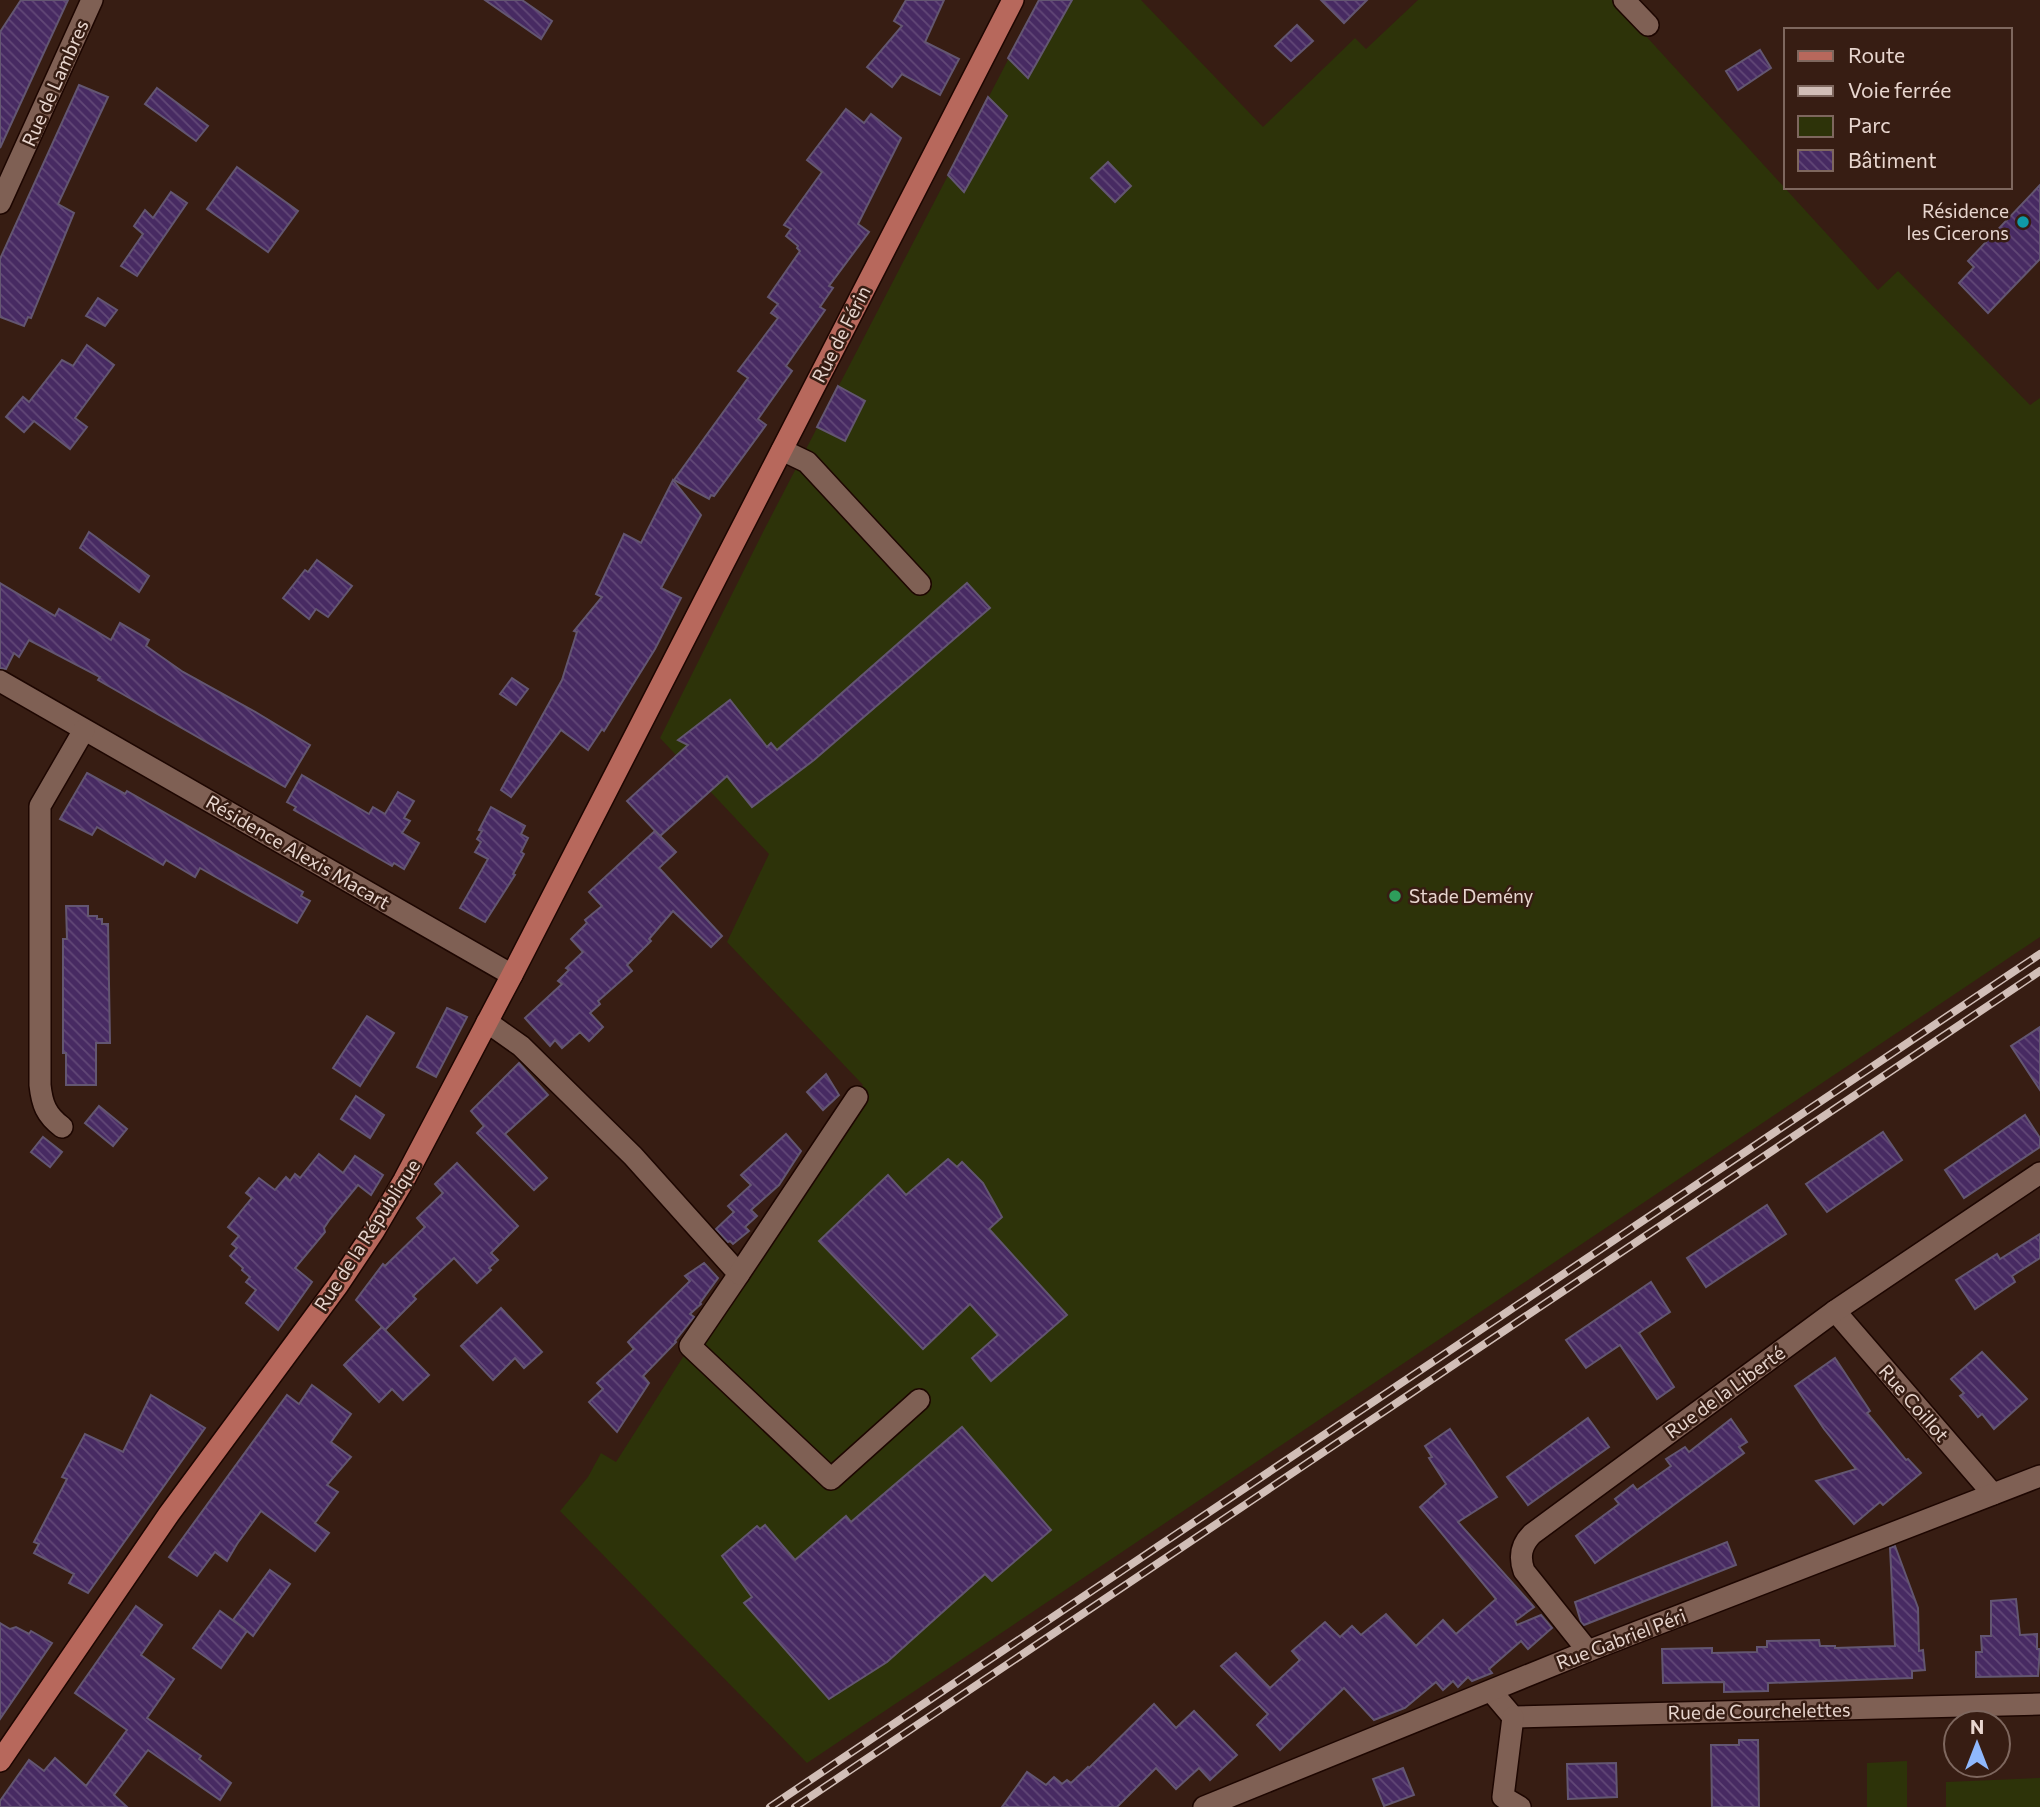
<svg xmlns="http://www.w3.org/2000/svg" width="2040" height="1807" viewBox="0 0 2040 1807" font-family="Commissioner,sans-serif">
  <style>
    .green { fill: #2d3309 }
    .building { fill: url(#building-back-hatch); stroke: #635671; stroke-width: 2 }
    .lines { fill: none; stroke-linecap: round; stroke-linejoin: round }
    .minor-casing { stroke: #1d0601; stroke-width: 24 }
    .major-casing { stroke: #1d0601; stroke-width: 24 }
    .minor { stroke: #7f6054; stroke-width: 21 }
    .major { stroke: #b7685c; stroke-width: 21 }
    .rail-casing { stroke: #d1beb7; stroke-width: 8 }
    .rail { stroke: #371d13; stroke-width: 5; stroke-dasharray: 16; stroke-linecap: butt }
    .culture-dot { fill: #0f9aa8; stroke: #371d13; stroke-width: 2.5 }
    .leisure-dot { fill: #2e9e5b; stroke: #371d13; stroke-width: 2.5 }
    .labels { text-anchor: middle; stroke-width: 5; stroke-linejoin: round; paint-order: stroke }
    .street-label { font-size: 19px; fill: #e8d6cf; stroke: #371d13 }
    .poi-label { font-size: 19px; fill: #e8d6cf; stroke: #371d13; text-anchor: end }
  </style>
  <defs>
    <pattern id="building-back-hatch" width="6" height="6" patternUnits="userSpaceOnUse" patternTransform="scale(1.75)"><rect width="6" height="6" fill="#472a62"/><path d="M-1 5l2 2M0 0l6 6M5-1l2 2" fill="none" stroke="#624877"/></pattern>
  </defs>
  <rect width="100%" height="100%" fill="#371d13"/>
  <g class="green">
    <polygon points="1039,0 1141,0 1263,127 1355,38 1366,49 1418,0 1613,0 1878,290 1898,271 2030,405 2040,398 2040,937 807,1763 560,1511 588,1477 601,1453 616,1462 736,1274 863,1085 727,942 769,854 660,738 764,530"/>
    <polygon points="1907,1761 1907,1807 1867,1807 1867,1763"/>
    <polygon points="2040,1778 2040,1807 1946,1807 1946,1782"/>
  </g>
  <g class="building">
    <polygon points="21,0 68,0 0,148 0,32"/>
    <polygon points="485,0 522,0 552,21 541,39"/>
    <polygon points="906,0 944,0 925,42 959,59 940,95 902,74 892,87 867,67 902,26 894,21"/>
    <polygon points="1039,0 1072,0 1028,78 1008,58"/>
    <polygon points="1321,0 1367,0 1344,23"/>
    <polygon points="1297,25 1313,41 1291,61 1275,46"/>
    <polygon points="1760,50 1771,68 1738,90 1726,71"/>
    <polygon points="79,85 108,97 58,204 74,213 31,318 28,317 24,326 0,317 0,259"/>
    <polygon points="157,88 208,126 196,141 145,104"/>
    <polygon points="988,97 1007,116 964,192 948,175"/>
    <polygon points="846,109 864,123 871,114 901,138 858,224 869,232 829,286 833,288 820,307 825,310 786,366 792,371 758,419 766,425 714,496 711,495 709,499 674,480 748,378 738,371 778,318 771,313 778,304 768,297 800,251 797,248 798,246 786,236 791,229 784,225 822,172 807,160"/>
    <polygon points="1108,162 1131,186 1115,202 1091,178"/>
    <polygon points="237,167 298,211 268,252 207,209"/>
    <polygon points="2040,185 2040,259 1988,313 1959,283 1974,267 1968,261"/>
    <polygon points="171,192 187,203 137,276 121,266 143,234 134,226 145,210 153,218"/>
    <polygon points="98,298 117,310 105,326 86,316"/>
    <polygon points="87,345 114,365 75,418 87,427 70,449 34,421 24,432 6,417 23,397 29,402 62,360 73,366"/>
    <polygon points="838,386 865,401 845,441 817,427"/>
    <polygon points="673,480 701,515 661,588 681,598 655,649 604,731 602,729 588,750 561,730 511,797 501,790 562,680 577,632 574,631 602,597 596,594 624,534 641,543"/>
    <polygon points="89,532 149,576 139,592 80,548"/>
    <polygon points="317,560 352,586 328,617 316,609 309,619 283,598 305,570 308,572"/>
    <polygon points="0,583 55,616 59,609 111,640 120,623 149,640 146,646 183,672 252,710 310,745 285,787 98,680 100,677 29,640 19,657 14,653 6,669 0,668"/>
    <polygon points="967,583 990,608 814,760 752,807 727,776 660,836 627,801 688,745 678,740 730,700 767,747 771,743 777,750"/>
    <polygon points="512,678 528,689 516,705 500,694"/>
    <polygon points="87,773 125,794 127,791 303,892 301,896 310,901 297,923 200,868 195,877 166,860 163,865 97,827 92,835 60,819"/>
    <polygon points="302,775 369,814 373,807 385,814 398,792 414,801 404,818 410,821 402,833 419,843 404,869 394,863 392,866 294,810 296,807 287,802"/>
    <polygon points="491,807 525,826 521,834 528,838 521,852 524,854 513,874 515,875 485,922 460,908 488,859 475,852 481,842 477,839 482,831 479,830"/>
    <polygon points="655,831 676,852 659,868 722,936 711,947 673,911 649,939 651,941 627,965 632,971 598,1001 600,1004 590,1013 603,1027 589,1041 580,1032 562,1048 555,1040 550,1046 525,1018 562,984 558,981 569,970 566,968 583,952 571,939 587,923 585,920 602,906 589,892"/>
    <polygon points="66,906 88,906 88,916 97,916 97,919 102,919 102,924 108,924 110,1043 96,1043 96,1085 66,1085 66,1053 63,1053 63,939 67,939"/>
    <polygon points="447,1008 467,1017 436,1077 417,1067"/>
    <polygon points="367,1016 394,1033 360,1086 333,1068"/>
    <polygon points="2040,1027 2040,1090 2011,1046"/>
    <polygon points="519,1063 548,1095 505,1134 547,1178 534,1190 477,1133 484,1126 471,1111"/>
    <polygon points="826,1074 839,1095 823,1110 807,1092"/>
    <polygon points="356,1096 384,1115 370,1138 341,1119"/>
    <polygon points="99,1106 127,1129 113,1146 85,1123"/>
    <polygon points="2025,1115 2040,1138 2040,1147 1964,1198 1945,1170"/>
    <polygon points="1883,1132 1902,1160 1827,1212 1806,1184"/>
    <polygon points="786,1134 801,1151 779,1185 751,1210 757,1216 745,1227 749,1231 733,1244 730,1241 728,1242 716,1229 734,1212 728,1206 751,1185 741,1175"/>
    <polygon points="43,1137 62,1152 50,1167 31,1152"/>
    <polygon points="319,1154 343,1173 355,1156 383,1175 371,1195 358,1185 330,1219 324,1228 325,1232 295,1268 312,1282 278,1330 246,1303 256,1290 246,1282 250,1277 242,1270 243,1268 230,1256 237,1248 232,1244 239,1236 228,1227 252,1198 246,1193 259,1178 275,1190 286,1177 290,1181 295,1174 300,1178"/>
    <polygon points="948,1159 957,1167 962,1162 983,1183 1002,1217 989,1229 1067,1315 991,1381 972,1358 998,1335 970,1304 923,1349 819,1241 888,1175 906,1195"/>
    <polygon points="457,1163 518,1226 491,1253 498,1260 489,1268 491,1270 477,1283 454,1258 413,1296 416,1299 385,1330 356,1300 383,1264 385,1266 425,1227 417,1218 443,1193 435,1184"/>
    <polygon points="1767,1205 1786,1234 1706,1287 1687,1258"/>
    <polygon points="2040,1234 2040,1258 2012,1276 2015,1282 1975,1309 1956,1280 1997,1254 2000,1259"/>
    <polygon points="704,1263 718,1278 700,1303 701,1304 690,1314 694,1317 675,1341 676,1342 643,1376 649,1383 617,1432 589,1402 603,1389 597,1383 634,1349 628,1342 690,1281 685,1276"/>
    <polygon points="1651,1282 1670,1312 1639,1333 1674,1387 1657,1399 1620,1345 1586,1368 1566,1340"/>
    <polygon points="501,1308 542,1352 524,1368 515,1358 493,1380 461,1346"/>
    <polygon points="382,1327 429,1375 403,1400 392,1389 379,1402 344,1365"/>
    <polygon points="1982,1352 2027,1399 1994,1429 1982,1414 1978,1417 1969,1406 1960,1396 1964,1393 1951,1379"/>
    <polygon points="1835,1358 1870,1411 1867,1413 1906,1460 1908,1459 1921,1473 1883,1505 1880,1502 1854,1524 1816,1481 1856,1469 1824,1429 1795,1386"/>
    <polygon points="312,1385 351,1414 331,1442 351,1457 327,1485 338,1492 315,1523 329,1533 315,1551 261,1511 237,1544 227,1561 215,1552 197,1576 169,1557 287,1395 299,1404"/>
    <polygon points="151,1395 205,1428 88,1593 69,1583 74,1574 34,1553 39,1544 34,1542 67,1479 62,1477 85,1434 123,1452"/>
    <polygon points="1588,1418 1609,1447 1528,1505 1507,1477"/>
    <polygon points="1731,1419 1747,1442 1739,1447 1744,1453 1595,1563 1576,1536 1619,1504 1615,1499 1633,1485 1637,1490 1671,1466 1666,1459 1685,1447 1689,1452"/>
    <polygon points="962,1427 1051,1530 992,1581 985,1574 887,1662 829,1699 744,1603 752,1597 722,1556 757,1526 760,1529 765,1525 795,1560 846,1516 851,1522"/>
    <polygon points="1450,1429 1497,1497 1458,1522 1534,1607 1515,1621 1517,1625 1541,1615 1552,1628 1528,1649 1521,1641 1489,1669 1492,1673 1472,1681 1468,1677 1458,1687 1453,1681 1443,1690 1436,1682 1405,1708 1374,1720 1344,1688 1280,1750 1257,1725 1268,1714 1221,1666 1236,1653 1270,1688 1300,1660 1292,1651 1325,1622 1340,1637 1352,1626 1361,1635 1386,1614 1416,1646 1443,1620 1456,1634 1496,1599 1420,1507 1446,1484 1429,1458 1432,1457 1425,1446"/>
    <polygon points="1727,1542 1736,1565 1584,1625 1581,1622 1575,1602"/>
    <polygon points="1895,1546 1918,1608 1919,1651 1923,1650 1925,1670 1912,1671 1912,1678 1768,1683 1768,1691 1724,1692 1724,1682 1663,1683 1662,1649 1712,1648 1712,1653 1757,1652 1757,1647 1767,1647 1767,1641 1819,1640 1820,1646 1835,1646 1835,1648 1895,1646 1890,1548"/>
    <polygon points="270,1570 290,1584 253,1636 247,1631 221,1668 193,1648 220,1611 246,1630 233,1620"/>
    <polygon points="2016,1599 2020,1635 2037,1634 2037,1649 2040,1649 2038,1676 1976,1677 1976,1652 1982,1652 1981,1636 1991,1636 1991,1601"/>
    <polygon points="136,1606 162,1625 141,1655 174,1679 147,1718 201,1756 199,1759 231,1783 220,1800 148,1750 114,1795 127,1807 0,1807 0,1801 29,1760 44,1771 55,1758 86,1786 127,1730 75,1693"/>
    <polygon points="0,1623 10,1629 16,1627 29,1634 31,1631 52,1643 0,1719"/>
    <polygon points="1154,1704 1176,1728 1194,1711 1237,1755 1210,1780 1199,1768 1176,1789 1156,1768 1117,1807 1002,1807 1027,1772 1046,1785 1054,1777 1062,1784 1067,1780 1071,1783 1088,1767 1089,1768"/>
    <polygon points="1739,1740 1758,1740 1759,1807 1712,1807 1711,1745 1739,1745"/>
    <polygon points="1616,1763 1617,1797 1568,1799 1567,1764"/>
    <polygon points="1403,1768 1414,1795 1384,1806 1373,1779"/>
  </g>
  <g class="lines">
    <defs>
      <g id="minor">
        <polyline points="1624,0 1648,25"/>
        <polyline points="0,203 92,0"/>
        <polyline points="782,450 807,462 920,584"/>
        <polyline points="0,681 512,975"/>
        <polyline points="487,1022 521,1046 633,1156 739,1274 690,1346 831,1479 919,1400"/>
        <path d="M62,1127C46,1115 42,1104 40,1085V806L84,730"/>
        <polyline points="739,1274 857,1097"/>
        <polyline points="1835,1311 1993,1494"/>
        <path d="M1588,1651L1524,1571C1519,1557 1521,1545 1532,1534L1835,1311L2040,1173"/>
        <polyline points="1491,1691 1513,1717 2040,1704"/>
        <polyline points="1513,1717 1503,1797 1520,1807"/>
        <polyline points="1204,1807 1588,1651 2040,1476"/>
      </g>
      <polyline id="major" points="0,1761 169,1514 338,1285 374,1231 404,1180 512,975 1013,0"/>
    </defs>
    <use href="#minor" class="minor-casing"/>
    <use href="#major" class="major-casing"/>
    <use href="#minor" class="minor"/>
    <use href="#major" class="major"/>
    <defs>
      <g id="rail">
        <polyline points="770,1807 2040,954"/>
        <polyline points="795,1807 2040,971"/>
      </g>
    </defs>
    <use href="#rail" class="rail-casing"/>
    <use href="#rail" class="rail"/>
  </g>
  <circle class="culture-dot" cx="2023" cy="222" r="7"/>
  <circle class="leisure-dot" cx="1395" cy="896" r="7"/>
  <g class="labels">
    <g class="street-label">
      <text transform="translate(55 83) rotate(-66)" y="7">Rue de Lambres</text>
      <text transform="translate(841 334) rotate(-63)" y="7">Rue de Férin</text>
      <text transform="translate(298 852) rotate(30)" y="7">Résidence Alexis Macart</text>
      <text transform="translate(367 1235) rotate(-57)" y="7">Rue de la République</text>
      <text transform="translate(1725 1392) rotate(-36)" y="7">Rue de la Liberté</text>
      <text transform="translate(1914 1403) rotate(49)" y="7">Rue Coillot</text>
      <text transform="translate(1621 1639) rotate(-21)" y="7">Rue Gabriel Péri</text>
      <text transform="translate(1759 1711) rotate(-1)" y="7">Rue de Courchelettes</text>
    </g>
    <g class="poi-label">
      <text x="2009" y="218">Résidence<tspan x="2009" dy="22">les Cicerons</tspan></text>
      <text x="1409" y="903" text-anchor="start">Stade Demény</text>
    </g>
  </g>
  <rect x="1784" y="28" width="228" height="161" fill="#371d13" stroke="#7e675e" stroke-width="2"/>
  <rect x="1798" y="51" width="35" height="10" fill="#b7685c" stroke="#7e675e" stroke-width="2"/>
  <text x="1848" y="63" font-size="21" fill="#e8d6cf">Route</text>
  <rect x="1798" y="86" width="35" height="10" fill="#d1beb7" stroke="#7e675e" stroke-width="2"/>
  <text x="1848" y="98" font-size="21" fill="#e8d6cf">Voie ferrée</text>
  <rect x="1798" y="116" width="35" height="21" fill="#2d3309" stroke="#7e675e" stroke-width="2"/>
  <text x="1848" y="133" font-size="21" fill="#e8d6cf">Parc</text>
  <rect x="1798" y="150" width="35" height="21" fill="url(#building-back-hatch)" stroke="#7e675e" stroke-width="2"/>
  <text x="1848" y="168" font-size="21" fill="#e8d6cf">Bâtiment</text>
  <g transform="translate(1977 1744)"><circle r="33" fill="#371d13" stroke="#7e675e" stroke-width="2"/>
  <path d="M0-5L12 26L0 18L-12 26Z" fill="#8fb8fd"/>
  <text y="-10" font-size="19" font-weight="bold" text-anchor="middle" fill="#e8d6cf">N</text>
  </g>
</svg>
